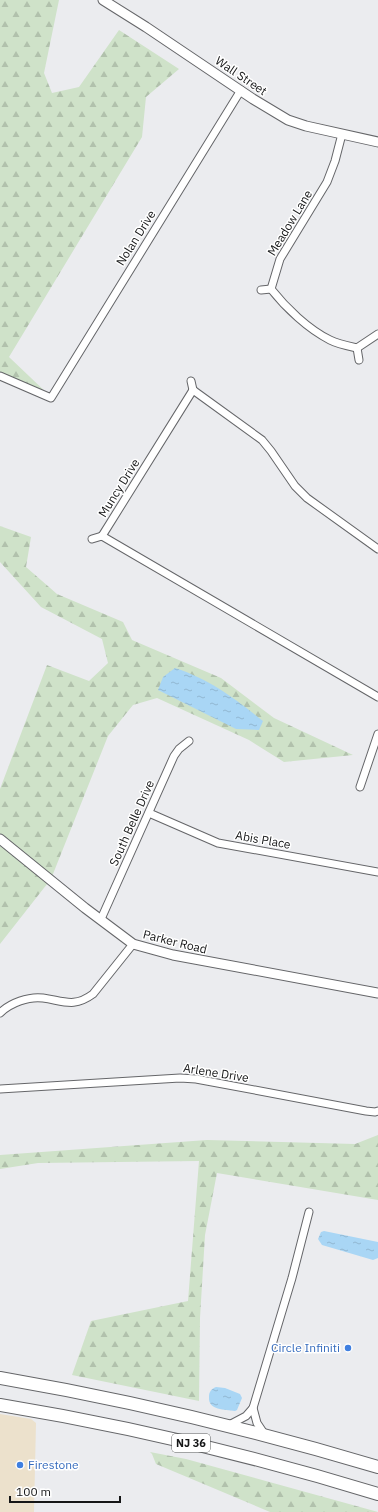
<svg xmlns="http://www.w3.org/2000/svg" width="378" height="1512" viewBox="0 0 378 1512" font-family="'IBM Plex Sans',sans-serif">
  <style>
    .commercial { fill: #ece1cc }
    .forest { fill: url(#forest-firs) }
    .water { fill: url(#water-ripples) }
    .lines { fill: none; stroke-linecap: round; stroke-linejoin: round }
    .street-casing { stroke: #656669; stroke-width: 9 }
    .secondary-casing { stroke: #656669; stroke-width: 11 }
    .highway-casing { stroke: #656669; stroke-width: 14 }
    .street { stroke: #fff; stroke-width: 7 }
    .secondary { stroke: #fff; stroke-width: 9 }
    .highway { stroke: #fff; stroke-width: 12 }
    .shop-dot { fill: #3f7fe0; stroke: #fff; stroke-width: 1.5 }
    .labels { text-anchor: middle; stroke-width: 3; stroke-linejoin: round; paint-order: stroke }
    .shield { fill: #fff; stroke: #5b5c5d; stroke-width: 1 }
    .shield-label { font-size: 11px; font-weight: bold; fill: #151617 }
    .street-label { font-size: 12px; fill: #151617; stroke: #fff }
    .shop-label { font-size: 12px; fill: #366cbe; stroke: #fff; text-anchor: end }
  </style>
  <defs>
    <pattern id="forest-firs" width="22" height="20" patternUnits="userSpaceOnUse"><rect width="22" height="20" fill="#cfe2c9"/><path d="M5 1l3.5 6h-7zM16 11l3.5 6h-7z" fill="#b1c1ac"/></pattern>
    <pattern id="water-ripples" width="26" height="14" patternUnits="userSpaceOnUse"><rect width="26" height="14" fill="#a9d6f5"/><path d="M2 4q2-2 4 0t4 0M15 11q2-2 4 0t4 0" fill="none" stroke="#91b7d1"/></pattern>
  </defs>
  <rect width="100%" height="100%" fill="#ebecef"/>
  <polygon class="commercial" points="0,1414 31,1419 36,1423 34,1512 0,1512"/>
  <g class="forest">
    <polygon points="0,0 59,0 44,73 52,93 79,87 119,30 179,69 146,97 142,137 9,357 50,396 0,375"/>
    <polygon points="0,526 31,537 26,567 57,594 123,622 132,640 221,678 274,718 353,755 284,762 249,740 157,698 133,705 108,736 51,879 0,944 0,789 47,665 89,681 108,663 102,639 41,607 0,562"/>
    <polygon points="378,1135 378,1200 217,1173 205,1235 200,1318 199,1401 72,1375 91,1321 188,1301 199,1161 38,1163 0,1169 0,1155 207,1140 355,1144"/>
    <polygon points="150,1452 186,1459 378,1512 270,1512 156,1464 152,1454"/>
  </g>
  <g class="water">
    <path d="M175,668C211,680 234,698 263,721L259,730L236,729L158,690L163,677Z"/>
    <polygon points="324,1231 378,1242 378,1258 373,1260 322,1245 318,1239 321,1232"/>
    <path d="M216,1387L225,1388L240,1394L242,1398L237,1410L235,1411C225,1409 208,1411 209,1397C209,1392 211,1389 216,1387Z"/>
  </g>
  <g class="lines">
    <defs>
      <g id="street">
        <path d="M342,134L335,161L327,182L280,259L271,289C286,308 308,329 330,340C338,344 348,346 357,348L378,334"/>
        <polyline points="261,290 271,289"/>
        <polyline points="357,348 359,360"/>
        <polyline points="0,376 51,398 241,90"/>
        <polyline points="191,381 193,390"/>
        <polyline points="193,390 262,440 271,451 295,486 307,498 378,549"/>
        <polyline points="102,536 378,697"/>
        <polyline points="102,536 193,390"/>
        <polyline points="92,539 102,536"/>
        <polyline points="360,787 378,734"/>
        <polyline points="149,813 218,843 378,872"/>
        <polyline points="101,919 174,756 179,749 189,741"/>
        <path d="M0,1013C10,1003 29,996 43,998C64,1001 74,1008 93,994L133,944"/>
        <polyline points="0,1089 180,1078 196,1079 366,1111 375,1112 378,1111"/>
        <polyline points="253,1408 257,1423 265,1435"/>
        <polyline points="229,1425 246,1416 253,1408 292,1278 309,1212"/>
      </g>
      <g id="secondary">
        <polyline points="103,0 146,27 253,99 288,120 306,126 378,142"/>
        <polyline points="0,839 85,908 133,944 173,955 378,993"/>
      </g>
      <g id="highway">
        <path d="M0,1378C128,1400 254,1430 378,1467"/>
        <path d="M0,1405C128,1426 254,1456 378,1494"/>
      </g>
    </defs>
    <use href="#street" class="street-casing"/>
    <use href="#secondary" class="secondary-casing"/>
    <use href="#highway" class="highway-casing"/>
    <use href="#street" class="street"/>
    <use href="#secondary" class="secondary"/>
    <use href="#highway" class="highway"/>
  </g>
  <g class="shop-dot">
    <circle cx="348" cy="1348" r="4"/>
    <circle cx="20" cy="1465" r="4"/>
  </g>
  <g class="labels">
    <rect class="shield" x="172" y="1434" width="38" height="18" rx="3"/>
    <g class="shield-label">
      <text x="191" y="1447">NJ 36</text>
    </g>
    <g class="street-label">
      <text transform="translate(241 76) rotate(34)" y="4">Wall Street</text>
      <text transform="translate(290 223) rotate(-59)" y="4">Meadow Lane</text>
      <text transform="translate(136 238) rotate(-58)" y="4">Nolan Drive</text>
      <text transform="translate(119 488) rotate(-58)" y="4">Muncy Drive</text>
      <text transform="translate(132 823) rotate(-66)" y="4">South Belle Drive</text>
      <text transform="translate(263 840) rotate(10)" y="4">Abis Place</text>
      <text transform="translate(175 942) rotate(14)" y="4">Parker Road</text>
      <text transform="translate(216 1073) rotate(9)" y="4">Arlene Drive</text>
    </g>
    <g class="shop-label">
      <text x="340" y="1352">Circle Infiniti</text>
      <text x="28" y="1469" text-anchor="start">Firestone</text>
    </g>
  </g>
  <path d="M10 1496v6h110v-6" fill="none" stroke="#151617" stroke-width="2"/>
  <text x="16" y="1496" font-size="12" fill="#151617" stroke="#ffffff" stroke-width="3" paint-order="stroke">100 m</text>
</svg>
